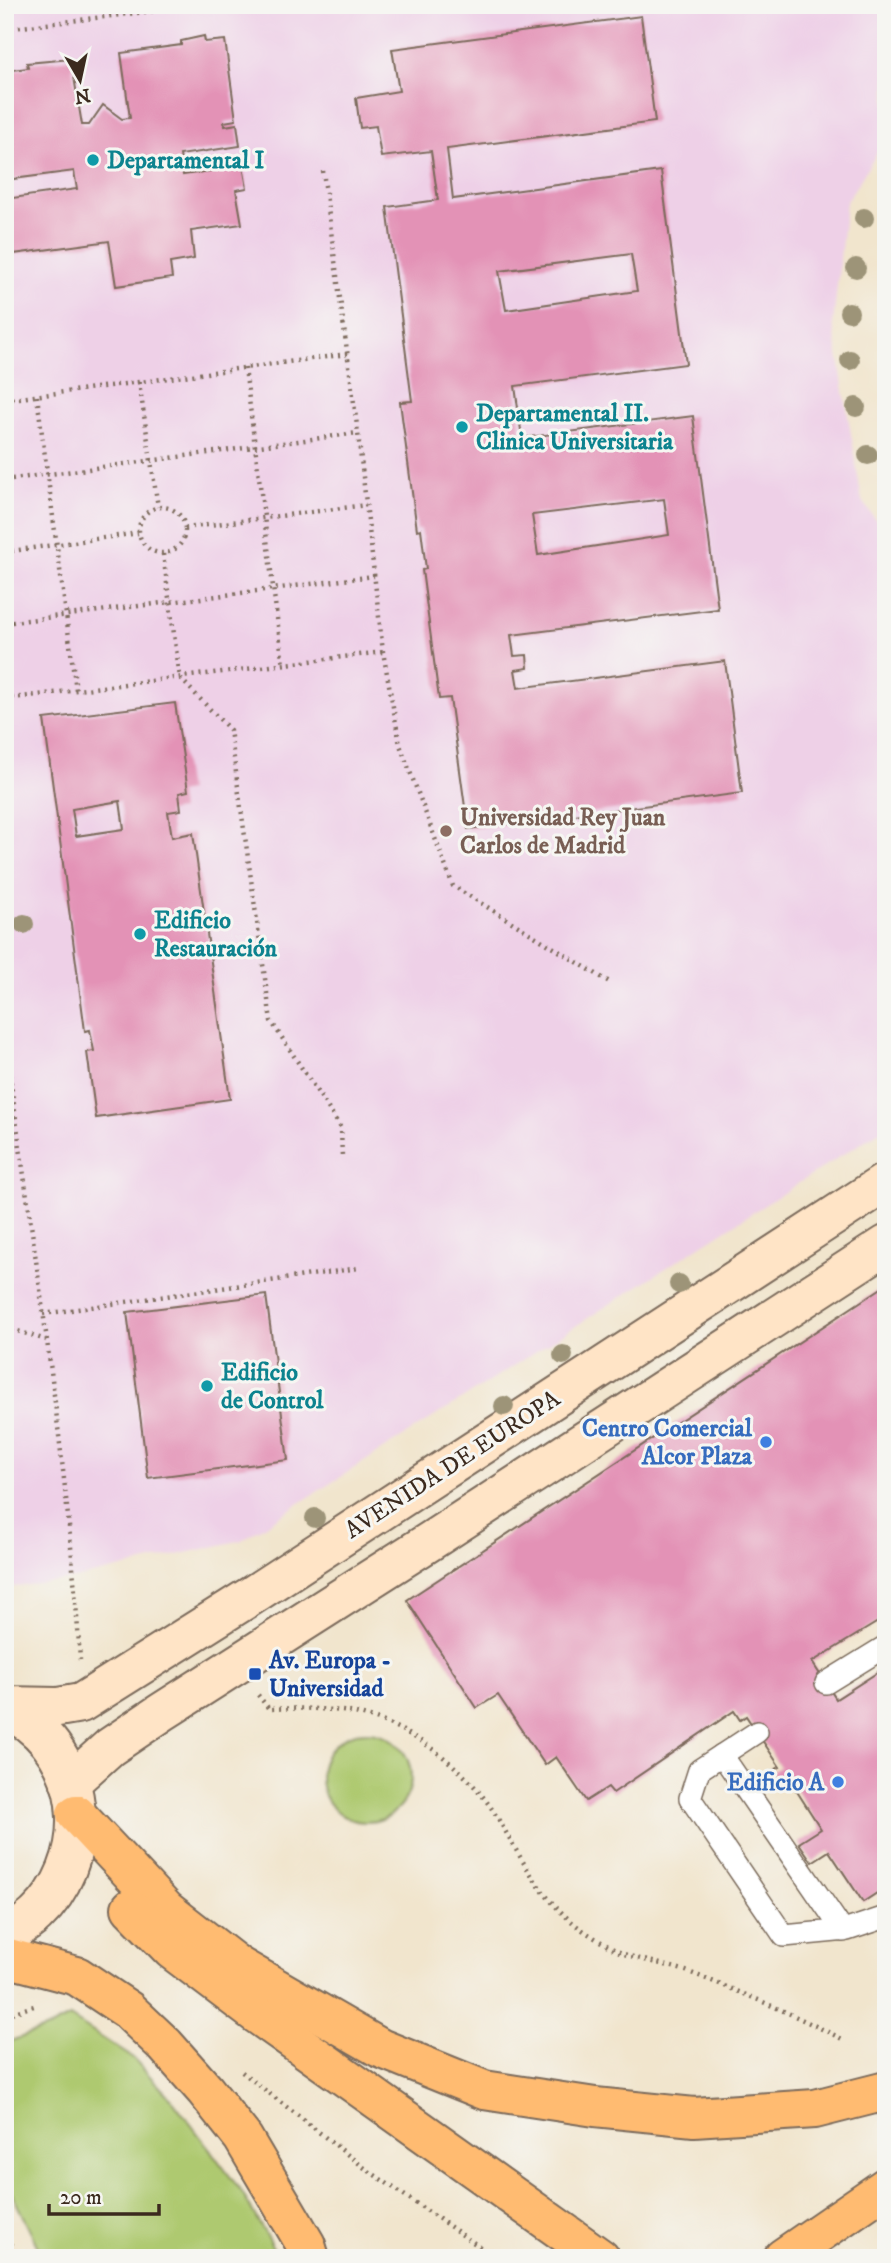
<svg xmlns="http://www.w3.org/2000/svg" width="891" height="2263" viewBox="0 0 891 2263" font-family="'IM FELL DW Pica',serif">
  <style>
    .built { fill: #eed0e7 }
    .green { fill: #aec970; stroke: #747a47; stroke-width: 2 }
    .building { fill: #e392b6; fill-rule: evenodd }
    .lines { fill: none; stroke-linecap: round; stroke-linejoin: round }
    .lane-casing { stroke: #7b6b5b; stroke-width: 24 }
    .secondary-casing { stroke: #7b6b5b; stroke-width: 42 }
    .highway-casing { stroke: #7b6b5b; stroke-width: 42 }
    .path { stroke: #7b6b5b; stroke-width: 4.5; stroke-dasharray: 2 5; stroke-linecap: butt }
    .lane { stroke: #fff; stroke-width: 21 }
    .secondary { stroke: #ffe4c6; stroke-width: 38 }
    .highway { stroke: #ffbb71; stroke-width: 38 }
    .tree { fill: #9d9478 }
    .culture-dot { fill: #0f9aa8; stroke: #f6f6f2; stroke-width: 2.5 }
    .education-dot { fill: #8d6e63; stroke: #f6f6f2; stroke-width: 2.5 }
    .shop-dot { fill: #3f7fe0; stroke: #f6f6f2; stroke-width: 2.5 }
    .transit-dot { fill: #1a4fb4; stroke: #f6f6f2; stroke-width: 2.5 }
    .labels { text-anchor: middle; stroke-width: 6; stroke-linejoin: round; paint-order: stroke }
    .culture-label { font-size: 24px; font-weight: bold; fill: #0d838f; stroke: #f6f6f2; text-anchor: start }
    .education-label { font-size: 24px; font-weight: bold; fill: #785e54; stroke: #f6f6f2; text-anchor: start }
    .shop-label { font-size: 24px; font-weight: bold; fill: #366cbe; stroke: #f6f6f2; text-anchor: end }
    .street-label { font-size: 24px; fill: #3b2a1e; stroke: #f6f6f2 }
    .transit-label { font-size: 24px; font-weight: bold; fill: #164399; stroke: #f6f6f2; text-anchor: start }
  </style>
  <rect width="100%" height="100%" fill="#f6f6f2"/>
  <filter id="ink" filterUnits="userSpaceOnUse"><feTurbulence type="fractalNoise" baseFrequency=".0143" numOctaves="2"/><feDisplacementMap in="SourceGraphic" scale="14" xChannelSelector="R" yChannelSelector="G"/><feConvolveMatrix kernelMatrix="1 2 1 2 8 2 1 2 1" color-interpolation-filters="sRGB"/></filter>
  <filter id="wash" filterUnits="userSpaceOnUse"><feTurbulence type="fractalNoise" baseFrequency=".00686" numOctaves="4" result="noise"/><feDisplacementMap in="SourceGraphic" scale="28" xChannelSelector="R" yChannelSelector="G"/><feGaussianBlur stdDeviation="1.57" result="paint"/><feColorMatrix in="noise" values="0 0 0 0 0 0 0 0 0 0 0 0 0 0 0 0 0 1.4 0 .05"/><feComposite in="paint" operator="in"/></filter>
  <g filter="url(#wash)">
    <rect width="100%" height="100%" fill="#f1e5cd"/>
    <polygon class="built" points="5,5 886,5 886,139 846,202 833,324 862,501 886,534 886,1127 242,1540 75,1579 5,1588"/>
    <g class="green">
      <circle cx="366" cy="1777" r="45"/>
      <polygon points="70,2017 133,2058 174,2102 241,2191 279,2258 43,2258 5,2179 5,2043 50,2027"/>
    </g>
    <g id="blocks">
      <g class="building">
        <path d="M641,16L655,122L447,149L453,199L661,171L686,364L515,386L522,438L693,416L718,609L511,635L514,656L527,655L528,668L515,670L518,688L725,661L742,793L468,829L450,698L439,699L422,570L426,569L421,529L417,530L400,402L412,401L387,207L438,200L431,151L381,157L376,126L360,128L356,98L399,91L392,49ZM631,254L637,291L506,310L499,271ZM664,499L669,535L538,555L532,515Z"/>
        <polygon points="204,36 205,42 225,40 236,120 224,122 225,126 237,124 240,146 180,155 183,175 243,166 247,188 236,190 242,224 191,231 194,259 170,263 172,278 116,286 109,241 6,255 5,199 77,189 74,171 5,180 5,71 28,68 27,63 71,59 82,125 89,125 103,105 122,119 130,118 121,53 181,45 181,41"/>
        <path d="M175,703L188,791L179,793L181,810L168,812L172,837L193,833L230,1099L96,1118L87,1052L94,1051L90,1030L85,1031L44,719ZM120,801L124,829L76,836L72,809Z"/>
        <polygon points="886,1285 886,1617 812,1662 836,1699 886,1667 886,1887 863,1902 829,1851 812,1862 799,1843 821,1829 789,1779 781,1784 772,1771 780,1767 746,1716 740,1720 734,1711 613,1793 608,1787 586,1801 556,1757 545,1765 498,1695 477,1708 407,1600"/>
        <polygon points="266,1295 288,1460 148,1478 127,1312"/>
      </g>
    </g>
  </g>
  <g filter="url(#ink)">
    <use href="#blocks" fill-opacity="0" stroke="#7b6b5b" stroke-width="2"/>
    <g class="lines">
      <defs>
        <g id="lane">
          <polyline points="826,1683 886,1646"/>
          <polyline points="757,1732 699,1770 690,1798 784,1936 847,1930 886,1917"/>
          <polyline points="722,1755 843,1931"/>
        </g>
        <g id="secondary">
          <polyline points="5,1706 58,1707 81,1703 251,1596 886,1182"/>
          <path d="M5,1710C13,1714 22,1718 29,1723C90,1770 91,1863 36,1915C28,1923 15,1930 5,1936"/>
          <polyline points="70,1783 110,1747 162,1712 432,1540 886,1245"/>
        </g>
        <g id="highway">
          <polyline points="76,1814 166,1910 238,1966 380,2048 484,2090 595,2107 694,2117 815,2109 886,2091"/>
          <polyline points="131,1908 172,1950 258,2015 600,2258"/>
          <polyline points="5,1957 77,1976 128,2010 165,2045 205,2090 243,2138 306,2245 310,2258"/>
          <polyline points="783,2258 886,2187"/>
        </g>
      </defs>
      <use href="#lane" class="lane-casing"/>
      <use href="#secondary" class="secondary-casing"/>
      <use href="#highway" class="highway-casing"/>
      <g class="path">
        <polyline points="5,29 202,5"/>
        <polyline points="323,171 358,433 383,652 400,745 453,886 611,983"/>
        <polyline points="245,368 283,665"/>
        <polyline points="139,382 158,507"/>
        <polyline points="37,396 76,690"/>
        <polyline points="5,400 348,354"/>
        <polyline points="5,480 358,433"/>
        <circle cx="162" cy="530" r="23"/>
        <polyline points="185,528 366,505"/>
        <polyline points="5,552 138,533"/>
        <polyline points="163,554 180,678 230,730 271,1021 341,1128 342,1157"/>
        <polyline points="5,623 374,576"/>
        <polyline points="5,699 383,652"/>
        <path d="M5,1040C33,1246 67,1452 80,1660"/>
        <polyline points="43,1314 359,1268"/>
        <polyline points="5,1327 46,1340"/>
        <path d="M258,1695L269,1709C295,1708 322,1708 349,1712C405,1721 468,1768 497,1817C524,1862 541,1902 587,1933C598,1940 612,1949 624,1954C644,1961 665,1964 686,1971C739,1991 791,2013 842,2039"/>
        <polyline points="5,2015 34,2006"/>
        <polyline points="242,2072 366,2169 496,2258"/>
        <polyline points="5,2231 17,2258"/>
      </g>
      <use href="#lane" class="lane"/>
      <use href="#secondary" class="secondary"/>
      <use href="#highway" class="highway"/>
    </g>
    <g class="tree">
      <circle cx="864" cy="218" r="10"/>
      <circle cx="856" cy="268" r="10"/>
      <circle cx="849" cy="312" r="10"/>
      <circle cx="850" cy="360" r="10"/>
      <circle cx="856" cy="407" r="10"/>
      <circle cx="868" cy="455" r="10"/>
      <circle cx="24" cy="924" r="10"/>
      <circle cx="679" cy="1284" r="10"/>
      <circle cx="563" cy="1355" r="10"/>
      <circle cx="504" cy="1406" r="10"/>
      <circle cx="315" cy="1518" r="10"/>
    </g>
  </g>
  <g class="culture-dot">
    <circle cx="93" cy="160" r="7"/>
    <circle cx="462" cy="427" r="7"/>
    <circle cx="140" cy="934" r="7"/>
    <circle cx="207" cy="1386" r="7"/>
  </g>
  <circle class="education-dot" cx="446" cy="831" r="7"/>
  <g class="shop-dot">
    <circle cx="766" cy="1442" r="7"/>
    <circle cx="838" cy="1782" r="7"/>
  </g>
  <rect class="transit-dot" x="248" y="1667" width="14" height="14" rx="3.5"/>
  <g class="labels">
    <g class="culture-label">
      <text x="107" y="168">Departamental I</text>
      <text x="476" y="421">Departamental II.<tspan x="476" dy="28">Clinica Universitaria</tspan></text>
      <text x="154" y="928">Edificio<tspan x="154" dy="28">Restauración</tspan></text>
      <text x="221" y="1380">Edificio<tspan x="221" dy="28">de Control</tspan></text>
    </g>
    <g class="education-label">
      <text x="460" y="825">Universidad Rey Juan<tspan x="460" dy="28">Carlos de Madrid</tspan></text>
    </g>
    <g class="shop-label">
      <text x="752" y="1436">Centro Comercial<tspan x="752" dy="28">Alcor Plaza</tspan></text>
      <text x="824" y="1790">Edificio A</text>
    </g>
    <g class="street-label">
      <text transform="translate(452 1464) rotate(-33)" y="8">AVENIDA DE EUROPA</text>
    </g>
    <g class="transit-label">
      <text x="269" y="1668">Av. Europa -<tspan x="269" dy="28">Universidad</tspan></text>
    </g>
  </g>
  <rect width="891" height="2263" fill="none" stroke="#f6f6f2" stroke-width="28"/>
  <g transform="translate(80 80) rotate(171)" stroke="#f6f6f2" stroke-width="5" paint-order="stroke">
  <path d="M0-5L12 26L0 18L-12 26Z" fill="#3b2a1e"/>
  <text y="-10" font-size="19" font-weight="bold" text-anchor="middle" fill="#3b2a1e">N</text>
  </g>
  <path d="M49 2204v10h110v-10" fill="none" stroke="#3b2a1e" stroke-width="3.5"/>
  <text x="60" y="2204" font-size="21" fill="#3b2a1e" stroke="#f6f6f2" stroke-width="5" paint-order="stroke">20 m</text>
</svg>
